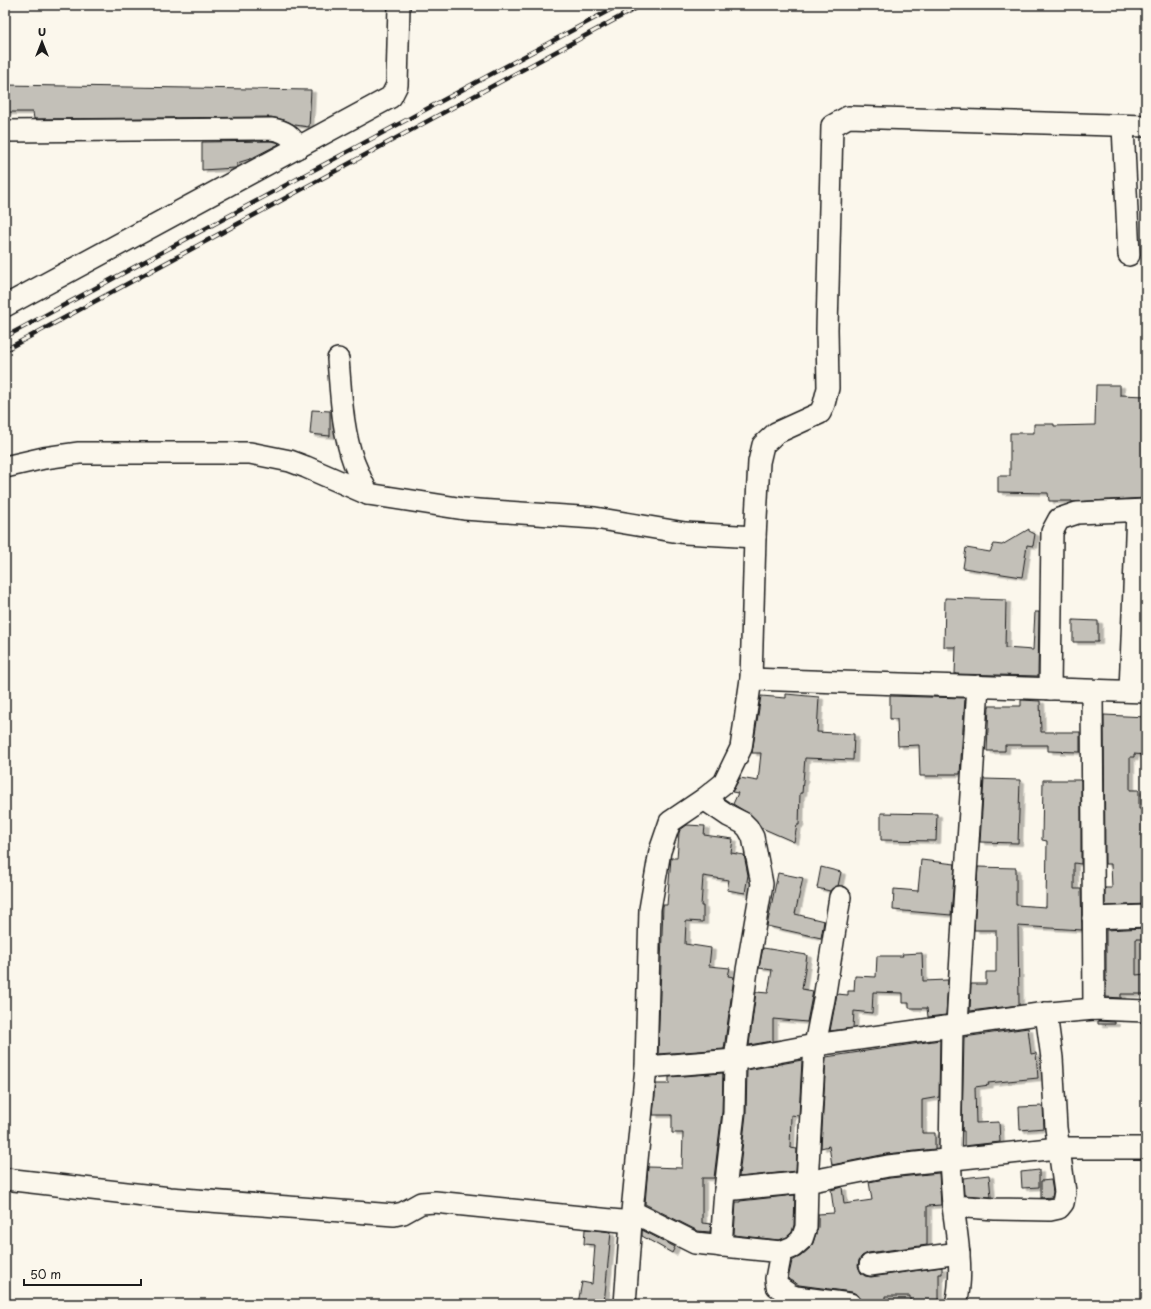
<svg xmlns="http://www.w3.org/2000/svg" width="1151" height="1309" viewBox="0 0 1151 1309" font-family="'Playpen Sans',sans-serif">
  <style>
    .building { fill: #c3c0b8; stroke: #1c1c1c; filter: url(#shadow) }
    .lines { fill: none; stroke-linecap: round; stroke-linejoin: round }
    .minor-casing { stroke: #1c1c1c; stroke-width: 24 }
    .minor { stroke: #fbf7ec; stroke-width: 21 }
    .rail-casing { stroke: #1c1c1c; stroke-width: 4.5 }
    .rail { stroke: #fbf7ec; stroke-width: 3; stroke-dasharray: 9; stroke-linecap: butt }
  </style>
  <defs>
    <filter id="shadow"><feDropShadow dx="4.5" dy="2.5" stdDeviation="0" flood-color="#0004"/></filter>
  </defs>
  <rect width="100%" height="100%" fill="#fbf7ec"/>
  <filter id="ink" filterUnits="userSpaceOnUse"><feTurbulence type="fractalNoise" baseFrequency=".025" numOctaves="2"/><feDisplacementMap in="SourceGraphic" scale="8" xChannelSelector="R" yChannelSelector="G"/><feConvolveMatrix kernelMatrix="1 2 1 2 8 2 1 2 1" color-interpolation-filters="sRGB"/></filter>
  <g filter="url(#ink)">
    <g class="building">
      <polygon points="5,85 311,90 309,127 295,125 284,120 271,117 34,119 33,112 5,112"/>
      <polygon points="270,141 277,142 279,144 250,159 237,163 237,167 235,168 202,170 202,142"/>
      <polygon points="1096,385 1120,385 1120,395 1146,396 1146,498 1072,502 1072,501 1049,501 1048,493 998,492 998,476 1010,476 1010,433 1034,433 1034,424 1054,424 1054,426 1095,425"/>
      <polygon points="312,410 330,411 330,436 310,434"/>
      <polygon points="1029,529 1029,531 1035,534 1033,546 1027,545 1022,577 963,568 966,548 990,552 994,544 1002,545"/>
      <polygon points="945,598 1006,600 1005,648 1033,650 1035,612 1039,612 1038,676 955,674 956,647 944,647"/>
      <polygon points="1073,620 1098,621 1098,642 1073,642"/>
      <polygon points="786,694 819,697 817,732 854,734 853,760 805,758 802,793 800,793 799,825 797,825 794,842 762,828 751,815 733,804 738,793 732,792 740,778 758,781 761,753 752,753 761,696 786,698"/>
      <polygon points="890,696 965,698 960,774 939,774 939,776 920,776 919,745 898,746 897,719 890,719"/>
      <polygon points="1021,700 1040,701 1041,732 1080,732 1080,752 1048,751 1048,745 1005,745 1005,751 987,751 989,706 1021,706"/>
      <polygon points="1104,715 1146,717 1146,755 1134,754 1134,757 1130,757 1130,790 1139,790 1139,809 1146,809 1146,904 1105,906 1105,888 1112,888 1111,864 1105,864"/>
      <polygon points="984,779 1020,780 1018,843 980,842"/>
      <polygon points="1043,780 1081,780 1081,864 1074,863 1074,889 1081,889 1082,930 1018,926 1019,1005 970,1011 971,984 986,984 986,972 996,972 996,930 974,930 978,867 1016,868 1016,905 1046,907 1047,841 1042,840"/>
      <polygon points="881,813 937,814 936,841 881,840"/>
      <polygon points="687,825 705,826 704,835 733,839 731,853 744,855 748,875 745,893 727,890 729,880 703,876 701,906 703,906 703,922 686,921 685,944 711,948 709,966 730,968 728,976 734,977 724,1049 658,1054 663,905 667,905 671,858 677,858 679,833 680,830"/>
      <polygon points="921,860 955,864 951,915 893,910 894,889 918,891"/>
      <polygon points="821,867 841,872 838,886 830,891 817,888"/>
      <polygon points="778,873 803,878 795,914 824,921 821,938 767,926"/>
      <polygon points="1145,928 1145,939 1136,939 1136,975 1146,974 1146,994 1121,994 1121,998 1106,997 1106,930"/>
      <polygon points="763,948 807,955 802,989 813,991 807,1022 773,1019 773,1041 749,1045 756,992 768,993 772,970 759,968"/>
      <polygon points="922,953 923,981 948,980 946,1015 928,1017 927,1008 909,1008 909,1003 903,1003 903,993 873,992 872,1013 854,1011 853,1028 830,1031 837,994 848,995 848,991 854,991 855,976 876,977 877,956 903,956 902,954"/>
      <polygon points="1098,1021 1115,1022 1115,1024 1098,1024"/>
      <polygon points="1028,1028 1031,1054 1036,1053 1038,1078 988,1083 989,1085 975,1087 976,1123 999,1122 1000,1142 964,1146 964,1131 962,1131 964,1037"/>
      <polygon points="940,1040 939,1097 922,1100 922,1133 935,1133 935,1149 886,1154 832,1165 829,1146 821,1148 826,1057"/>
      <polygon points="802,1060 799,1116 791,1115 790,1148 797,1149 796,1171 739,1177 746,1114 747,1070"/>
      <polygon points="723,1073 722,1112 714,1178 702,1178 702,1223 711,1224 710,1232 698,1231 645,1204 648,1167 682,1168 683,1133 672,1133 672,1115 653,1115 656,1084 669,1084 669,1077"/>
      <polygon points="1043,1106 1044,1128 1020,1130 1019,1107"/>
      <polygon points="1039,1170 1039,1187 1022,1188 1021,1172"/>
      <polygon points="939,1173 941,1205 927,1206 927,1245 868,1253 862,1256 859,1260 858,1266 861,1273 865,1276 871,1277 942,1267 942,1274 939,1274 939,1304 910,1304 910,1296 885,1296 885,1303 862,1304 861,1299 858,1295 852,1292 799,1285 788,1279 792,1261 801,1256 810,1248 813,1243 818,1227 818,1214 834,1213 831,1190 842,1187 844,1204 872,1200 869,1182 890,1178"/>
      <polygon points="989,1175 991,1197 964,1195 963,1178"/>
      <polygon points="1051,1180 1053,1192 1052,1197 1041,1198 1041,1181"/>
      <polygon points="795,1195 794,1225 792,1232 787,1237 779,1240 734,1235 736,1202 740,1202 740,1201"/>
      <polygon points="585,1229 611,1232 604,1304 578,1303 582,1282 592,1284 595,1245 584,1244"/>
      <polygon points="642,1230 675,1247 672,1253 642,1236"/>
    </g>
    <g class="lines">
      <defs>
        <g id="minor">
          <polyline points="1123,126 1129,255"/>
          <path d="M5,131L271,129C287,131 290,136 299,147"/>
          <polyline points="5,306 391,97 397,85 399,5"/>
          <path d="M338,359C341,394 342,430 354,463C358,473 363,484 368,494"/>
          <polyline points="5,467 44,458 79,453 250,453 290,461 306,467 368,494 464,509 595,518 685,533 755,537"/>
          <polyline points="751,679 1146,692"/>
          <polyline points="1050,689 1052,532 1059,519 1077,513 1146,510"/>
          <polyline points="1092,691 1094,1009"/>
          <polyline points="1130,691 1137,511"/>
          <polyline points="704,799 729,816 743,823 748,828 753,837 762,884 747,970 735,1060 734,1113 725,1190 721,1246"/>
          <polyline points="1093,918 1146,916"/>
          <polyline points="957,1025 964,904 978,686"/>
          <polyline points="952,1026 950,1160 953,1206"/>
          <polyline points="646,1067 735,1060 815,1045 1039,1014 1094,1009 1146,1011"/>
          <polyline points="5,1179 170,1198 394,1215 403,1213 421,1203 435,1202 631,1222"/>
          <polyline points="725,1190 807,1182 888,1166 1058,1148 1146,1148"/>
          <polyline points="633,1212 695,1243 781,1252 776,1279 777,1286 790,1295 796,1297 850,1304"/>
          <polyline points="781,1252 793,1247 802,1239 806,1227 807,1182 815,1045 824,999 840,897"/>
          <polyline points="870,1265 959,1253"/>
          <polyline points="625,1304 631,1222 646,1067 650,909 660,851 670,822 704,799 724,783 741,748 751,679 755,537 759,462 763,445 776,433 820,413 824,404 828,388 827,329 832,126 848,117 1146,126"/>
          <path d="M956,1304C964,1272 957,1238 953,1206L995,1209L1050,1210L1059,1208L1063,1203L1065,1192L1056,1128L1052,1058L1046,1013"/>
        </g>
      </defs>
      <use href="#minor" class="minor-casing"/>
      <use href="#minor" class="minor"/>
      <defs>
        <g id="rail">
          <polyline points="5,337 619,5"/>
          <polyline points="5,350 642,5"/>
        </g>
      </defs>
      <use href="#rail" class="rail-casing"/>
      <use href="#rail" class="rail"/>
    </g>
  </g>
  <rect width="1151" height="1309" fill="none" stroke="#fbf7ec" stroke-width="20"/>
  <rect x="10" y="10" width="1131" height="1289" fill="none" stroke="#1c1c1c" stroke-width="1.5" filter="url(#ink)"/>
  <g transform="translate(42 42)" stroke="#fbf7ec" stroke-width="3" paint-order="stroke">
  <path d="M0-3L7 15L0 10L-7 15Z" fill="#1c1c1c"/>
  <text y="-6" font-size="11" font-weight="bold" text-anchor="middle" fill="#1c1c1c">U</text>
  </g>
  <path d="M24 1279v6h117v-6" fill="none" stroke="#1c1c1c" stroke-width="2"/>
  <text x="30" y="1279" font-size="12" fill="#1c1c1c" stroke="#fbf7ec" stroke-width="3" paint-order="stroke">50 m</text>
</svg>
